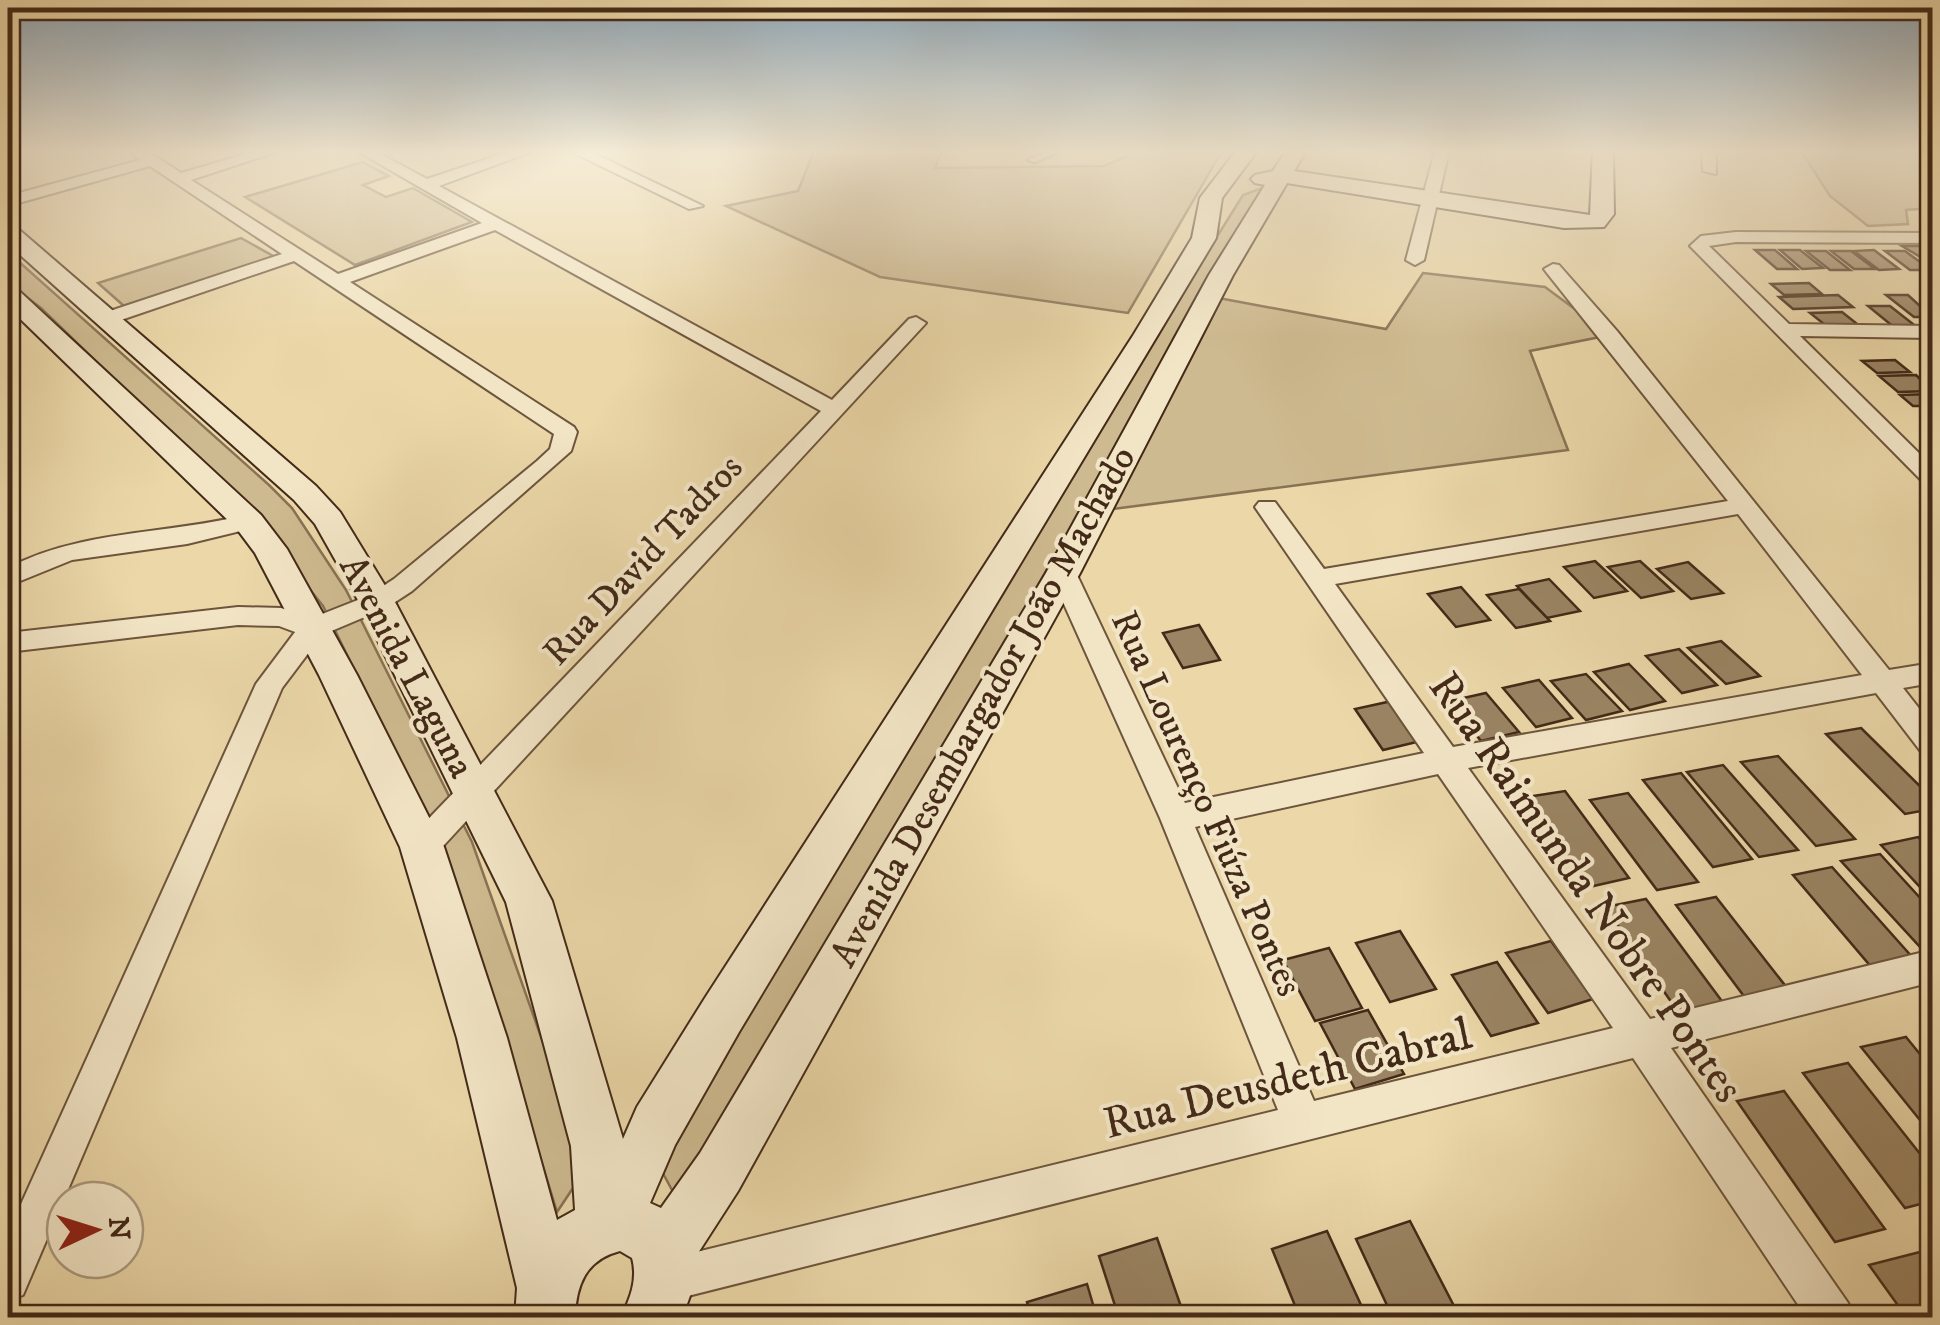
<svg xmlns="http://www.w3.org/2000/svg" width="1940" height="1325" viewBox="0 0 1940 1325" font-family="'IM FELL DW Pica',serif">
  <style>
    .green { fill: #ceba90; stroke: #887254; stroke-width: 2.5 }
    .building { fill: #9a8463; stroke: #432a18; stroke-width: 2.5 }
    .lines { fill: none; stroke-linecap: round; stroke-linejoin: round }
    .lane-casing { stroke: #6d553c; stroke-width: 5 }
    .street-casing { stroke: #6d553c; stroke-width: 4 }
    .secondary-casing { stroke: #432a18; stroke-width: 4 }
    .lane { fill: #f2e5c6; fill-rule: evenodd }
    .street { fill: #f2e5c6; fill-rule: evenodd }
    .secondary { fill: #f2e5c6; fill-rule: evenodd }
    .labels { text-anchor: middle; stroke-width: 8; stroke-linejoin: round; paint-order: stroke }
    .street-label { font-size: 38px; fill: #432a18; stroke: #f2e5c6 }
    .near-street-label { font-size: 45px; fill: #432a18; stroke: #f2e5c6 }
  </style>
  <rect width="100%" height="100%" fill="#ebd7a8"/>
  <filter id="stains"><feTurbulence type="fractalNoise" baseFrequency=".002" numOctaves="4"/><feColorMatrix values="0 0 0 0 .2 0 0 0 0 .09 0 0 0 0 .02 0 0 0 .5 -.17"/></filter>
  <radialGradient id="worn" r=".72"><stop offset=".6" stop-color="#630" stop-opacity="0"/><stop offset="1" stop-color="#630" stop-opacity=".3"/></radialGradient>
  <g class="green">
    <polygon points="814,151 942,151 935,168 1104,166 1138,151 1222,151 1128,313 880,277 726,206 798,191"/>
    <polygon points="1801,151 1926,153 1932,157 1932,184 1929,185 1932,188 1932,208 1906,210 1908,224 1868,226 1830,196"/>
    <polygon points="363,162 389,176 363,185 386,197 413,188 472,222 355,265 245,197"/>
    <polygon points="1262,188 714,1160 683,1192 672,1190 659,1166 660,1128 1243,195"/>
    <polygon points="241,238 275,257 124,306 98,283"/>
    <polygon points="8,252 269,485 292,508 346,590 472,842 587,1167 557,1212 489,990 430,824 323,606 235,496 41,308 8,283"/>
    <polygon points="1423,273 1545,287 1610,335 1530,351 1568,450 1113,509 1213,297 1386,329"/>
  </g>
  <g class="building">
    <polygon points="1902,246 1922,246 1932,253 1932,264"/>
    <polygon points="1755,250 1775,250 1797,269 1777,269"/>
    <polygon points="1780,250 1800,250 1823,268 1802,269"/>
    <polygon points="1874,250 1899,269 1879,270 1854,251"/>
    <polygon points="1806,251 1826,251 1850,270 1830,270"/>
    <polygon points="1831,251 1851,251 1875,269 1854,269"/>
    <polygon points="1885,251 1905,251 1931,270 1910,270"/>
    <polygon points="1809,283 1822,294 1784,295 1771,284"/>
    <polygon points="1838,295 1853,307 1793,309 1779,297"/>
    <polygon points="1886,295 1908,295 1932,317 1914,317"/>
    <polygon points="1868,306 1890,306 1918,328 1895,328"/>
    <polygon points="1842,312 1861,327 1829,328 1810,313"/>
    <polygon points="1895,360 1910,372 1877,373 1862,361"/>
    <polygon points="1916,375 1932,391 1898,392 1879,376"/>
    <polygon points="1932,394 1932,406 1913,406 1900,395"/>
    <polygon points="1595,561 1627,591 1594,598 1564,567"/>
    <polygon points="1640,561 1673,591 1641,598 1608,567"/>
    <polygon points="1688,562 1723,593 1691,599 1657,569"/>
    <polygon points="1549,579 1580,611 1547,618 1517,586"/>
    <polygon points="1461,587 1490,620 1456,627 1428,594"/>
    <polygon points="1519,589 1550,621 1516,628 1487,595"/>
    <polygon points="1199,625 1220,660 1183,668 1163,633"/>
    <polygon points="1721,641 1760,676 1726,684 1688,648"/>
    <polygon points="1679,649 1717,685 1682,693 1646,656"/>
    <polygon points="1629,664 1665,701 1630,710 1594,672"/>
    <polygon points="1586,674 1622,711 1586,720 1551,681"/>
    <polygon points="1539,680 1572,718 1536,727 1503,688"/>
    <polygon points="1486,693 1519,732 1481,741 1450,701"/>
    <polygon points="1392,701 1421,741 1383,750 1355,709"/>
    <polygon points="1861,728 1932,798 1932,809 1905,814 1826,734"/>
    <polygon points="1778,756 1855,839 1816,846 1741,762"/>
    <polygon points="1723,765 1798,850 1759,857 1687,772"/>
    <polygon points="1681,773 1752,859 1713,867 1643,780"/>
    <polygon points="1565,791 1629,878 1589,887 1527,797"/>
    <polygon points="1628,793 1698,882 1657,890 1590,800"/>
    <polygon points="1918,837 1932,852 1932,900 1881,845"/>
    <polygon points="1880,854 1932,911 1932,960 1841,861"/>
    <polygon points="1832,867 1921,967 1879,976 1793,875"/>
    <polygon points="1716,897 1798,1002 1755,1011 1676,905"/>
    <polygon points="1646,899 1724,1004 1679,1013 1605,907"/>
    <polygon points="1400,931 1436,989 1390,1002 1356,943"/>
    <polygon points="1551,941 1593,999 1548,1013 1506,953"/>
    <polygon points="1329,948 1362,1008 1315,1021 1283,960"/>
    <polygon points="1497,962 1538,1023 1491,1036 1452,975"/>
    <polygon points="1368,1010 1404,1074 1355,1089 1320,1023"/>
    <polygon points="1906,1037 1932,1069 1932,1135 1861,1047"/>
    <polygon points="1848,1063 1932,1169 1932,1201 1905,1208 1803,1073"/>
    <polygon points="1784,1091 1885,1229 1835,1242 1737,1101"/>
    <polygon points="1410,1221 1454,1306 1422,1318 1393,1318 1356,1239"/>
    <polygon points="1327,1231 1367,1318 1300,1318 1272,1249"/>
    <polygon points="1157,1238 1185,1318 1119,1318 1099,1256"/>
    <polygon points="1920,1252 1932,1269 1932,1318 1907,1318 1869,1265"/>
    <polygon points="1087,1284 1097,1318 1031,1318 1027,1302"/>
  </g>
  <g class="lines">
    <defs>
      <polygon id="lane" points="1050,151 1061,151 1035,162 1028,160"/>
      <g id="street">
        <polygon points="130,151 147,151 181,173 256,151 279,151 191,180 338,274 482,223 357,151 375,151 427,179 511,151 533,151 439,186 832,400 909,319 916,317 926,323 433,857 422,860 411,857 406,847 411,837 821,411 495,230 350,282 574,427 577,432 571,451 412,591 386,608 322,635 282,688 23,1295 8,1301 8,1233 256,684 295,632 279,626 238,625 8,652 8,633 238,607 281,608 312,618 368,596 394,579 537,461 550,449 554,434 294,261 115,322 101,322 101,314 282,254 150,166 8,206 8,196 140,160"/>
        <polygon points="570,151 589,151 703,206 689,209"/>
        <polygon points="1435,151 1449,151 1424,260 1415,265 1406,260"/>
        <polygon points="1702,151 1716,151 1716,174 1703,171"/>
        <polygon points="1736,232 1932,233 1932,243 1736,242 1709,246 1789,324 1932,326 1932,338 1800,336 1932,466 1932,485 1924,483 1690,246 1701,236"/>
        <path d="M1553,264L1559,265L1617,331L1889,670L1932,663V683L1903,688L1932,725V756L1922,753L1876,693L1468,768L1650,1019L1932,950V982L1671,1048L1848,1303L1855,1318H1807L1633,1058L664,1302L649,1296L643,1281L649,1266L664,1260L1278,1110L1160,818L1050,573L1063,565L1076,573L1185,803L1424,753L1255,507L1259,502H1275L1324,569L1728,501L1547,273L1544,269ZM1738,514L1862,675L1453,747L1335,584ZM1438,774L1613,1028L1314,1101L1195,827Z"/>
        <path d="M249,514L257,517L261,522L257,527L187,544L72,560L8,586V568C82,529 169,535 249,514Z"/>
      </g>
      <path id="secondary" d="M1236,151H1257L1222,198L1216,238L739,1032L675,1145L650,1203L661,1208L700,1153L1046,573L1209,275L1265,185L1255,183L1251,179L1255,175L1273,171L1286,151H1306L1294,171L1590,215L1593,151H1613L1614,214L1604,227L1564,228L1287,183L1233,275L1080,573L738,1191L691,1264V1293L682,1318H621C630,1298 638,1280 632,1258L620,1251C585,1260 576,1286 575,1318H515L517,1288L457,1038L400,847L319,675L255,553L237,529L8,307V287L17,289L261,515L287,549L357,675L444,847L507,1038L557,1220L575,1210L571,1146L506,902L359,602L315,524L294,500L8,244V225L16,227L316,486L340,512L395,602L552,901L623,1139L637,1107L705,998L1134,334L1192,238L1200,198Z"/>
    </defs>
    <use href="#lane" class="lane-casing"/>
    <use href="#street" class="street-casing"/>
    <use href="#secondary" class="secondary-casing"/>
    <use href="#lane" class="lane"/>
    <use href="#street" class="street"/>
    <use href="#secondary" class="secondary"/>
  </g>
  <linearGradient id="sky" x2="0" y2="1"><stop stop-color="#92aabb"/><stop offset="0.45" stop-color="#f6edd8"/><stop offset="1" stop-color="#f6edd8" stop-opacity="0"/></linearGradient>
  <rect width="1940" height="337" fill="url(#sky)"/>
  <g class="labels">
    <g class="street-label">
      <text transform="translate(642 559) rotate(-47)" y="13">Rua David Tadros</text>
      <text transform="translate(408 666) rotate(62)" y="13">Avenida Laguna</text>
      <text transform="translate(982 706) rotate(-61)" y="13">Avenida Desembargador João Machado</text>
      <text transform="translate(1208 803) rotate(66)" y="13">Rua Lourenço Fiúza Pontes</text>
    </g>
    <g class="near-street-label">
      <text transform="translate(1588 886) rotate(55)" y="16">Rua Raimunda Nobre Pontes</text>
      <text transform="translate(1287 1077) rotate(-14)" y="16">Rua Deusdeth Cabral</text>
    </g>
  </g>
  <rect width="1940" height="1325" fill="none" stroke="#ebd7a8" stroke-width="40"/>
  <rect x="10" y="10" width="1920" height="1305" fill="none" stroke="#432a18" stroke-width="5"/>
  <rect x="20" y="20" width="1900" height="1285" fill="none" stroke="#432a18" stroke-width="2.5"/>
  <g transform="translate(95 1230) rotate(86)"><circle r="48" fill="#f2e5c6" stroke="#ac9a80" stroke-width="2.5"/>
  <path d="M0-8L18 38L0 25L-18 38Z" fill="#8f2418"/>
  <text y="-15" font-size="28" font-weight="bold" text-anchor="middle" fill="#432a18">N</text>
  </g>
  <rect width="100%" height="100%" filter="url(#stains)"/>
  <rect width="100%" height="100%" fill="url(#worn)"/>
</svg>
